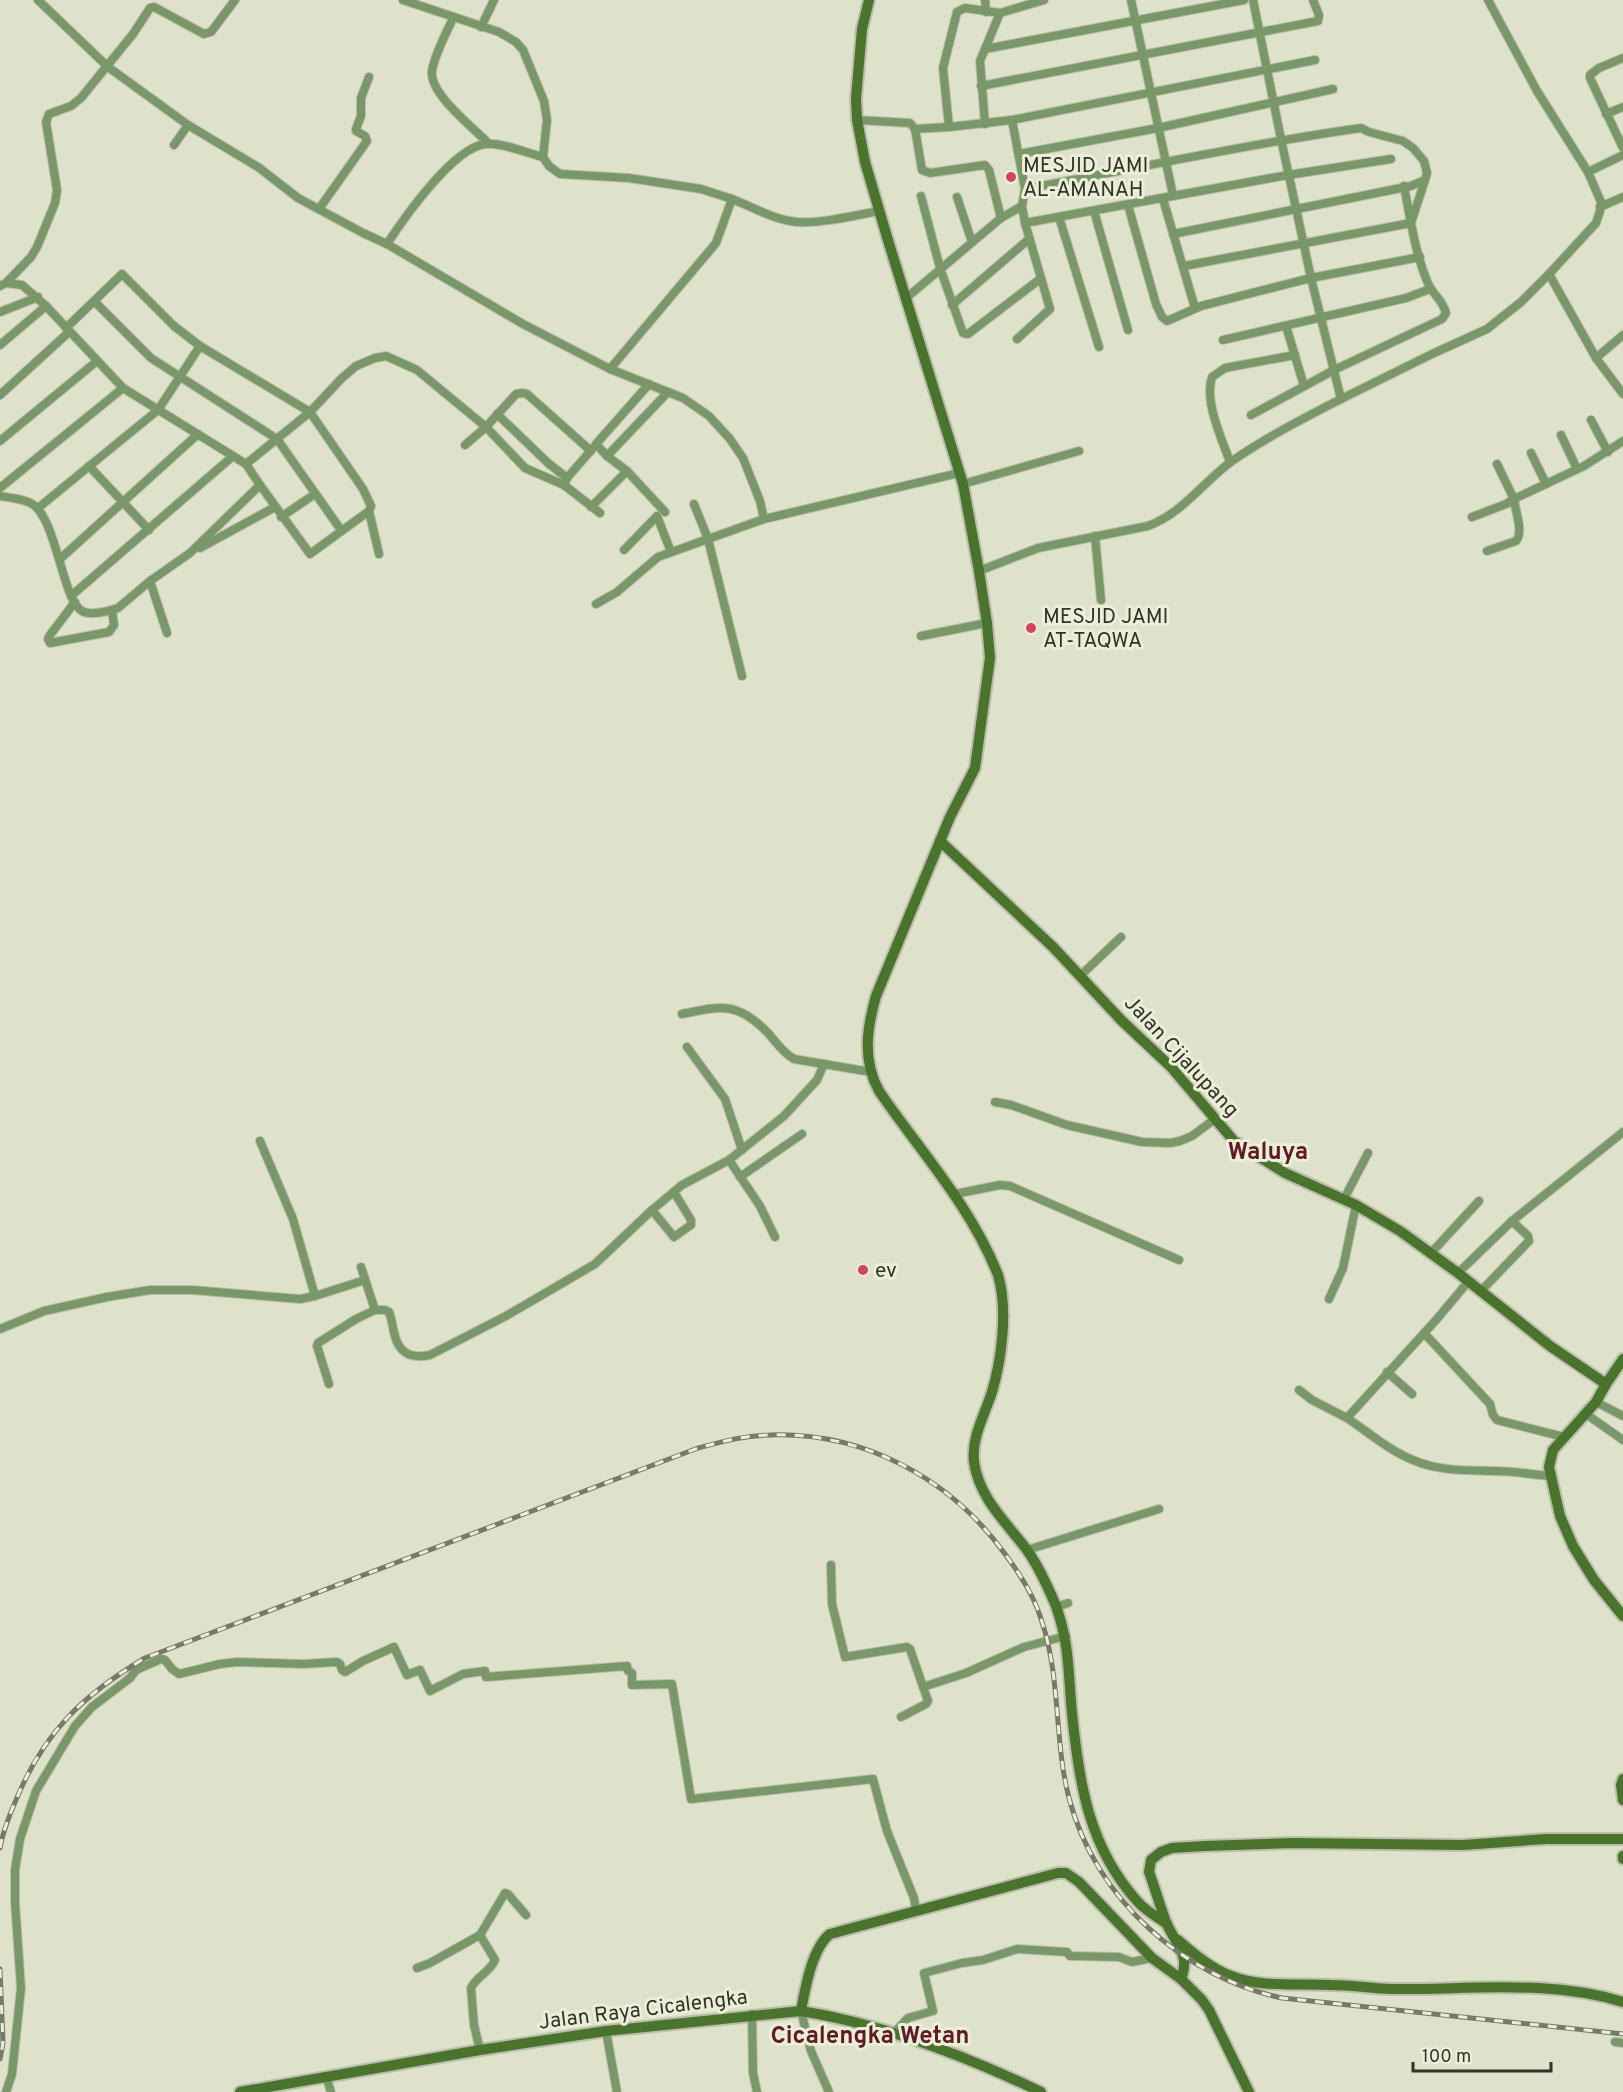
<svg xmlns="http://www.w3.org/2000/svg" width="1623" height="2092" viewBox="0 0 1623 2092" font-family="Overpass,sans-serif">
  <style>
    .lines { fill: none; stroke-linecap: round; stroke-linejoin: round }
    .street-casing { stroke: #bbbfaa; stroke-width: 10 }
    .secondary-casing { stroke: #bbbfaa; stroke-width: 14 }
    .street { stroke: #7a976a; stroke-width: 8 }
    .secondary { stroke: #4a732d; stroke-width: 10 }
    .rail-casing { stroke: #77796a; stroke-width: 5 }
    .rail { stroke: #ebefd7; stroke-width: 3; stroke-dasharray: 9; stroke-linecap: butt }
    .poi-dot { fill: #d4445d; stroke: #ebefd7; stroke-width: 2 }
    .labels { text-anchor: middle; stroke-width: 6; stroke-linejoin: round; paint-order: stroke }
    .poi-label { font-size: 21px; fill: #313229; stroke: #ebefd7; text-anchor: start }
    .street-label { font-size: 21px; fill: #313229; stroke: #ebefd7 }
    .quarter-label { font-size: 24px; font-weight: bold; fill: #601b27; stroke: #ebefd7 }
  </style>
  <rect width="100%" height="100%" fill="#dee2ca"/>
  <g class="lines">
    <defs>
      <g id="street">
        <polyline points="38,0 108,67 188,125 258,167 298,198 363,233 387,244 523,324 610,369 683,398 709,416 730,439 743,458 760,501 764,519"/>
        <polyline points="403,0 499,32 516,42 523,50 544,101 547,120 543,157 549,166 560,174 629,178 701,189 732,199"/>
        <polyline points="985,0 986,12"/>
        <polyline points="1044,0 1000,13 965,8 957,12 943,68 949,127 1012,120 1315,60"/>
        <polyline points="1131,0 1173,195"/>
        <path d="M453,18C446,34 435,53 432,71C429,94 474,128 489,144"/>
        <polyline points="481,27 494,0"/>
        <polyline points="985,49 1244,0"/>
        <polyline points="1623,58 1599,68 1590,75 1590,78 1623,148"/>
        <polyline points="981,86 1318,21 1319,15 1313,0"/>
        <polyline points="1606,114 1623,107"/>
        <polyline points="857,120 910,123 915,129 922,170 930,173 985,165 989,170 1001,218"/>
        <polyline points="1012,120 1025,189 1022,206 1025,223 1288,175 1391,159"/>
        <polyline points="985,124 980,61 1000,13"/>
        <polyline points="915,129 949,127"/>
        <polyline points="174,145 188,125"/>
        <polyline points="1019,154 1158,128 1333,89"/>
        <polyline points="1588,172 1623,155"/>
        <path d="M1025,189C1137,168 1249,144 1361,128L1369,132L1403,141L1413,148L1424,161L1427,173L1425,180L1411,186L1173,234"/>
        <polyline points="921,196 940,268 963,333 968,334 1040,279"/>
        <polyline points="957,197 972,242"/>
        <polyline points="1163,199 1195,308"/>
        <polyline points="1128,205 1156,304 1162,317 1167,321 1201,306 1311,278 1420,257"/>
        <polyline points="1600,207 1623,197"/>
        <polyline points="319,209 367,141 365,136 356,131 356,129 361,116 361,98 369,77"/>
        <polyline points="1094,211 1128,330"/>
        <polyline points="1059,217 1099,347"/>
        <path d="M387,244C404,218 453,148 485,144C500,142 527,153 543,157"/>
        <polyline points="1184,266 1411,223 1425,180"/>
        <polyline points="1549,274 1596,358"/>
        <polyline points="6,283 31,257 37,247 55,203 57,190 46,122 49,114 71,106 81,98 133,34 150,8 154,7 204,34 211,32 235,0"/>
        <polyline points="0,286 6,283 22,285 46,306 123,388 246,464 310,412 342,378 356,366 375,358 386,356 417,370 486,427 525,468 564,485 567,478"/>
        <polyline points="905,299 1001,218 1022,206"/>
        <polyline points="94,301 122,274 174,326 200,346"/>
        <polyline points="952,305 1029,239"/>
        <polyline points="0,312 38,297"/>
        <polyline points="1286,326 1304,386"/>
        <polyline points="66,328 94,301 151,358 277,439 341,530"/>
        <polyline points="1623,335 1596,358 1623,394"/>
        <polyline points="1017,339 1050,309 1025,223"/>
        <polyline points="1223,340 1406,298 1430,289"/>
        <polyline points="0,345 46,306"/>
        <path d="M610,369L716,243L732,199C753,207 774,220 797,222C820,224 856,215 880,211"/>
        <polyline points="649,384 596,444 607,456 627,471 665,512"/>
        <polyline points="0,395 69,332"/>
        <polyline points="1341,399 1432,354 1487,329 1521,302 1549,274 1596,223 1600,211 1601,202 1588,172 1537,91 1488,0"/>
        <polyline points="497,414 548,463 567,478 593,448"/>
        <path d="M1251,415L1334,370L1442,319L1446,313C1443,300 1431,293 1427,281C1415,252 1410,217 1404,186"/>
        <polyline points="1591,420 1608,452"/>
        <polyline points="1561,435 1577,469"/>
        <polyline points="0,441 97,361"/>
        <polyline points="465,445 486,427 516,394 522,393 527,394 591,451"/>
        <polyline points="1531,453 1546,484"/>
        <polyline points="607,456 668,392"/>
        <path d="M1230,462C1222,439 1204,402 1212,377L1225,368L1295,355"/>
        <polyline points="1497,464 1514,499 1584,466 1623,441"/>
        <polyline points="89,466 149,530"/>
        <polyline points="963,484 1079,451"/>
        <polyline points="564,485 600,513"/>
        <polyline points="0,488 123,388"/>
        <path d="M0,496C11,498 27,499 35,506C57,525 63,600 82,611C90,616 110,611 118,608L150,581"/>
        <polyline points="591,507 627,471"/>
        <polyline points="38,508 158,410 200,346 310,412 363,489 371,506 369,511 310,554 260,485"/>
        <polyline points="369,511 379,554"/>
        <polyline points="281,517 315,494"/>
        <path d="M1472,517L1506,504L1514,499C1515,511 1524,532 1516,541L1487,551"/>
        <polyline points="1095,536 1101,600"/>
        <polyline points="200,548 275,507"/>
        <polyline points="624,550 657,516 671,552"/>
        <polyline points="60,559 198,434"/>
        <path d="M979,571L1038,548L1148,526C1183,513 1203,482 1232,461C1267,437 1304,418 1341,399L1311,278L1281,139L1253,0"/>
        <polyline points="71,596 233,456"/>
        <polyline points="75,602 50,635 48,639 50,643 109,632 114,625 112,610"/>
        <polyline points="596,604 617,592 658,557 708,539 694,504"/>
        <polyline points="167,633 150,581 190,553 260,485 246,464"/>
        <polyline points="921,636 987,623"/>
        <polyline points="742,676 708,539 764,519 959,473"/>
        <polyline points="1080,976 1121,937"/>
        <path d="M682,1014C721,1006 737,1001 768,1033C776,1042 783,1053 794,1059L871,1072"/>
        <polyline points="687,1047 725,1099 742,1150"/>
        <polyline points="995,1102 1011,1105 1067,1125 1142,1142 1170,1143 1180,1141 1192,1136 1215,1119"/>
        <polyline points="260,1141 293,1219 315,1296"/>
        <polyline points="729,1160 760,1206 775,1237"/>
        <polyline points="740,1177 802,1134"/>
        <polyline points="955,1194 1000,1185 1010,1186 1179,1260"/>
        <polyline points="1344,1199 1368,1153"/>
        <polyline points="652,1210 674,1237 691,1225 691,1220 674,1192"/>
        <polyline points="1431,1253 1479,1201"/>
        <polyline points="361,1267 375,1310"/>
        <polyline points="1458,1273 1512,1221"/>
        <path d="M1468,1282L1436,1320L1347,1418C1368,1432 1388,1450 1413,1460C1445,1474 1479,1469 1513,1472C1525,1473 1538,1475 1550,1476"/>
        <polyline points="1480,1292 1529,1241 1528,1236 1512,1221 1623,1132"/>
        <polyline points="1329,1299 1343,1268 1356,1205"/>
        <polyline points="0,1329 44,1311 107,1297 150,1290 192,1290 300,1299 315,1296 365,1280"/>
        <polyline points="1424,1333 1490,1404 1493,1415 1497,1420 1564,1437"/>
        <polyline points="1387,1372 1412,1394"/>
        <path d="M329,1384L317,1346L318,1343L356,1319L375,1310H385L389,1312C392,1319 392,1325 394,1332C398,1353 410,1359 430,1355L506,1316L595,1264L652,1210L682,1185L729,1160L784,1116L817,1080L824,1064"/>
        <polyline points="1299,1390 1312,1400 1347,1418"/>
        <polyline points="1596,1402 1623,1416"/>
        <polyline points="1586,1414 1623,1440"/>
        <polyline points="1027,1550 1159,1509"/>
        <polyline points="831,1565 832,1604 845,1657 907,1647 910,1649 928,1701 926,1704 901,1717"/>
        <polyline points="1056,1607 1068,1603"/>
        <polyline points="923,1687 966,1673 1024,1647 1066,1636"/>
        <polyline points="417,1968 430,1963 480,1935"/>
        <polyline points="801,2011 811,2051 829,2092"/>
        <polyline points="752,2014 753,2073 757,2092"/>
        <polyline points="606,2031 617,2092"/>
        <polyline points="894,2033 908,2018 933,2011 924,1973 962,1963 983,1960 1017,1949 1067,1952 1070,1956 1119,1957 1132,1962 1152,1958"/>
        <polyline points="1615,2042 1623,2043"/>
        <path d="M480,2050L474,2025L471,1988C476,1977 490,1972 495,1960L480,1935L505,1893L508,1894L526,1915"/>
        <polyline points="326,2076 331,2092"/>
        <polyline points="6,2092 12,2074 21,1988 15,1902 15,1870 20,1839 36,1791 75,1726 92,1707 130,1678 136,1670 161,1659 165,1660 172,1669 179,1674 220,1664 237,1662 303,1664 337,1662 340,1664 342,1670 345,1672 363,1661 394,1647 407,1675 420,1670 430,1691 463,1674 485,1671 486,1677 627,1666 628,1671 632,1673 632,1685 672,1684 691,1799 873,1779 887,1831 914,1898 916,1911"/>
      </g>
      <g id="secondary">
        <path d="M869,0L862,29L856,98L857,120L865,162L887,237L963,484L979,571L987,623L990,658L975,768L950,817L876,996C867,1028 862,1060 879,1091C920,1151 971,1206 998,1275C1008,1309 1002,1358 992,1392C985,1414 971,1438 974,1462C979,1498 1006,1522 1027,1550C1039,1567 1048,1587 1056,1606C1070,1646 1068,1673 1072,1713C1079,1784 1089,1848 1138,1902C1146,1911 1157,1917 1167,1924"/>
        <polyline points="940,841 1053,947 1121,1020 1171,1067 1234,1141 1285,1173 1356,1205 1400,1231 1458,1273 1550,1346 1606,1384 1623,1359"/>
        <polyline points="1606,1384 1596,1402 1553,1450 1549,1467 1560,1516 1573,1546 1594,1580 1623,1616"/>
        <polyline points="1623,1779 1621,1785 1623,1800"/>
        <polyline points="1623,1856 1623,1859"/>
        <path d="M1178,1940C1194,1954 1212,1969 1231,1976C1262,1988 1298,1983 1331,1985C1351,1985 1371,1988 1391,1989C1468,1990 1548,1979 1623,2002"/>
        <path d="M801,2011C805,1989 812,1948 830,1934L1058,1873H1066L1079,1882L1152,1958L1181,1979"/>
        <path d="M240,2092L480,2050L606,2031L801,2011C882,2024 966,2056 1041,2092"/>
        <path d="M1249,2092L1209,2010L1202,2000L1181,1979C1191,1954 1175,1944 1166,1922C1160,1906 1155,1888 1149,1872L1151,1860L1161,1852L1172,1848L1205,1846L1293,1843L1463,1845L1546,1839H1623"/>
      </g>
    </defs>
    <use href="#street" class="street-casing"/>
    <use href="#secondary" class="secondary-casing"/>
    <use href="#street" class="street"/>
    <use href="#secondary" class="secondary"/>
    <defs>
      <g id="rail">
        <path d="M0,1848C3,1831 9,1816 16,1800C44,1732 83,1695 145,1658L698,1448C721,1442 745,1435 770,1435C864,1432 950,1478 1005,1554C1020,1574 1035,1597 1042,1622C1061,1679 1054,1741 1069,1798C1095,1898 1183,1977 1282,1998L1623,2034"/>
        <polyline points="0,1969 3,2043 0,2059"/>
      </g>
    </defs>
    <use href="#rail" class="rail-casing"/>
    <use href="#rail" class="rail"/>
  </g>
  <g class="poi-dot">
    <circle cx="1011" cy="177" r="6"/>
    <circle cx="1031" cy="628" r="6"/>
    <circle cx="863" cy="1270" r="6"/>
  </g>
  <g class="labels">
    <g class="poi-label">
      <text x="1023" y="172">MESJID JAMI<tspan x="1023" dy="24">AL-AMANAH</tspan></text>
      <text x="1043" y="623">MESJID JAMI<tspan x="1043" dy="24">AT-TAQWA</tspan></text>
      <text x="875" y="1277">ev</text>
    </g>
    <g class="street-label">
      <text transform="translate(1182 1056) rotate(47)" y="7">Jalan Cijalupang</text>
      <text transform="translate(643 2009) rotate(-7)" y="7">Jalan Raya Cicalengka</text>
    </g>
    <g class="quarter-label">
      <text x="1268" y="1159">Waluya</text>
      <text x="870" y="2043">Cicalengka Wetan</text>
    </g>
  </g>
  <path d="M1413 2062v9h138v-9" fill="none" stroke="#313229" stroke-width="3"/>
  <text x="1422" y="2062" font-size="18" fill="#313229" stroke="#ebefd7" stroke-width="4.5" paint-order="stroke">100 m</text>
</svg>
